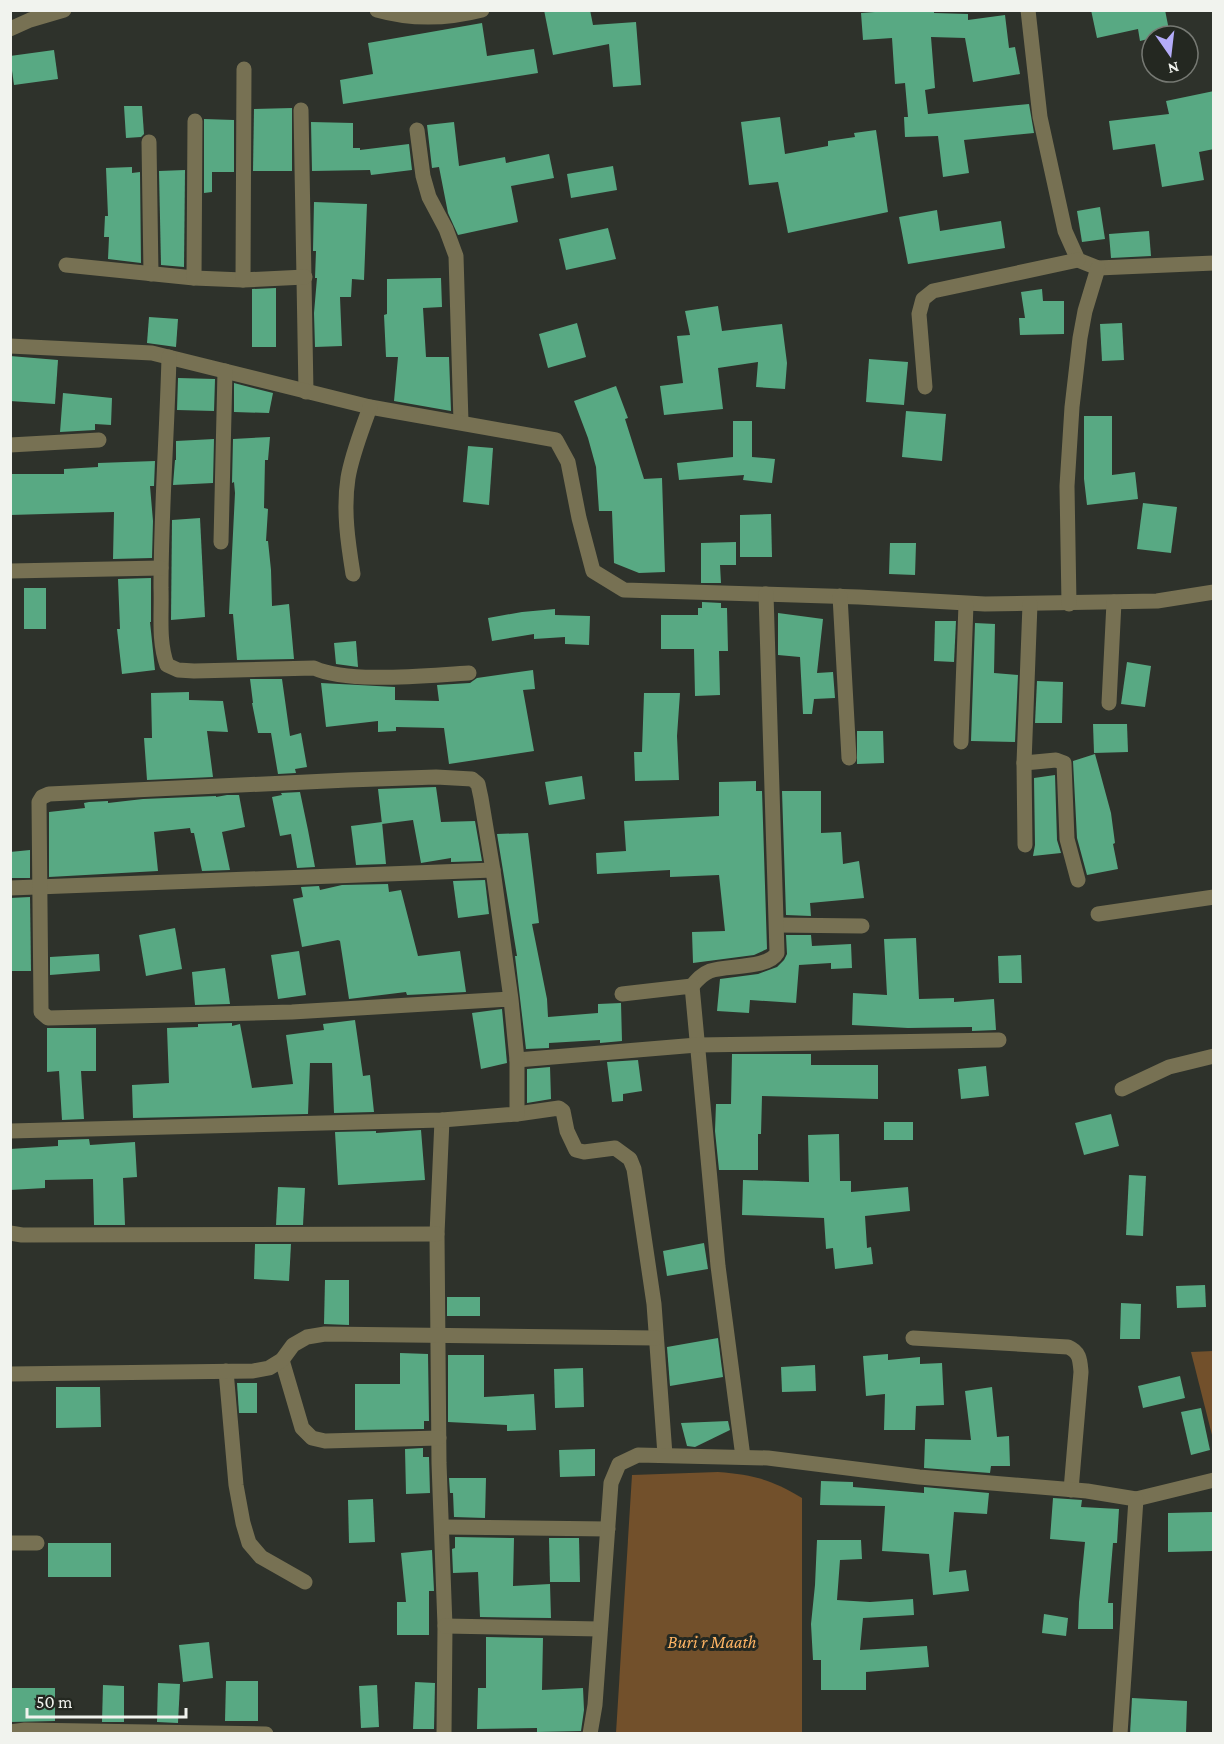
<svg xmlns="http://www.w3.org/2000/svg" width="1224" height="1744" viewBox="0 0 1224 1744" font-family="'Crimson Pro',serif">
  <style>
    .green { fill: #72502b }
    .building { fill: #58a983 }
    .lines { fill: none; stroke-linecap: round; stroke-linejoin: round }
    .minor { stroke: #777153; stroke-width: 15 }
    .labels { text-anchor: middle; stroke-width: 6; stroke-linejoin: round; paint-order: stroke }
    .park-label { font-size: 18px; font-style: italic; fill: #feb464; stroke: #242821 }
  </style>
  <rect width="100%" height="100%" fill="#2e322b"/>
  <g class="green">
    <polygon points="1213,1351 1214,1351 1213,1439 1191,1352"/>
    <path d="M718,1472C753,1475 771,1479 802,1498V1733H616L632,1475Z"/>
  </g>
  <g class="building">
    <polygon points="544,10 590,10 593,25 636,22 641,85 613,87 609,44 553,55"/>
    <polygon points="902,10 934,10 934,13 968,14 968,20 1005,15 1009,48 1015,47 1020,74 973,82 965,38 931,37 935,88 925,90 928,114 1029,104 1034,133 964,140 969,173 943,177 938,136 905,137 904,117 908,117 905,83 895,84 892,38 863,40 861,13"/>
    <polygon points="1091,10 1165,10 1170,35 1152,36 1152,38 1140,41 1138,29 1097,38"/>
    <polygon points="482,23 487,56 534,49 538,73 343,104 340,80 373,74 368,43"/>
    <polygon points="54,50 58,79 14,85 10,56"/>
    <polygon points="1214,91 1214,149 1199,152 1204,180 1162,187 1155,144 1113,150 1109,121 1169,114 1166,101"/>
    <polygon points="124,106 142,106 144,134 141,137 126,138"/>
    <polygon points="292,108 292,171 253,171 254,109"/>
    <polygon points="780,117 785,154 828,146 828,141 855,137 854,133 876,130 888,212 788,233 778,182 749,185 741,122"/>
    <polygon points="204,119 234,120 234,172 212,172 212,192 204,193"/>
    <polygon points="311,122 353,123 353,148 360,148 360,150 409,144 412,170 371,175 370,170 312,171"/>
    <polygon points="454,122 459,166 505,157 506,163 549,154 554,178 511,186 518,222 458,235 448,213 439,167 432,168 427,125"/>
    <polygon points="613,166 617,190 571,198 567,174"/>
    <polygon points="132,167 132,173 140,172 141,263 108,259 109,237 104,237 105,216 108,216 106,168"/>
    <polygon points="185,170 184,267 161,265 159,171"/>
    <polygon points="314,202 367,204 364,280 352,279 351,297 340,297 342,346 315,347 314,313 317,278 315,278 316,251 313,251"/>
    <polygon points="1100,207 1105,239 1082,242 1077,211"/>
    <polygon points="937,210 940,231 1001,221 1005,248 908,264 899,217"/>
    <polygon points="608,228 616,259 566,270 559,239"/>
    <polygon points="1149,231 1151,256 1111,258 1109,234"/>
    <polygon points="441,278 442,307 423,308 426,357 449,357 451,411 394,401 398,357 386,357 384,315 387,314 387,279"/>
    <polygon points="276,288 276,347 252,347 252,289"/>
    <polygon points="1042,289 1043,301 1064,301 1064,334 1020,335 1019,318 1025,318 1021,292"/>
    <polygon points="718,306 722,331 782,324 787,363 785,389 756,387 758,362 718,368 723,409 664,415 660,386 683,383 677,336 690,335 685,311"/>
    <polygon points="149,317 178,319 176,347 147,343"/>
    <polygon points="577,323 586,357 548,368 539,334"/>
    <polygon points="1122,323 1124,360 1102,361 1100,324"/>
    <polygon points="10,356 58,360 55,404 10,401"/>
    <polygon points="869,359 908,362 904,405 866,402"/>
    <polygon points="178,378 215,379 214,411 177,410"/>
    <polygon points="234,383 273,393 269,413 234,412"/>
    <polygon points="616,386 628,418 625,419 644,479 662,478 665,572 639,573 614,563 612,511 599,511 596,467 588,438 574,401"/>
    <polygon points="63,393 112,398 111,425 95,424 95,430 60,432"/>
    <polygon points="906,411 946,414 942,461 902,457"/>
    <polygon points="1084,416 1112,416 1112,475 1135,472 1138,499 1087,505 1084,479"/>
    <polygon points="733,421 752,421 752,457 775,459 772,483 743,480 744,475 679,480 677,463 733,457"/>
    <polygon points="270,437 268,460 265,460 264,508 268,509 266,541 268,541 271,570 272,606 289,604 294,659 237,660 233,614 229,614 235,493 234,482 232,483 233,439"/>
    <polygon points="214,439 213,483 173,485 175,460 176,460 176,441"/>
    <polygon points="468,446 493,448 489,505 463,502"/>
    <polygon points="155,461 154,486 150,486 153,521 152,558 113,559 114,512 10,515 10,474 64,474 64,469 98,467 98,463"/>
    <polygon points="1143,503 1177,507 1171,553 1137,549"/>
    <polygon points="771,514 772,557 740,557 740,515"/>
    <polygon points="200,518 205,617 171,620 172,520"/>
    <polygon points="736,542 736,565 720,565 721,583 701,583 701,543"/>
    <polygon points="890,543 916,543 915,575 889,574"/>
    <polygon points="151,578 151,622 150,622 155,670 122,674 117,629 120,629 118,579"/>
    <rect x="24" y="588" width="22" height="41"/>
    <polygon points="702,602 721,603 721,608 727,608 728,651 719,651 720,695 695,696 694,649 661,649 661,615 698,615 698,608 702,608"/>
    <polygon points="555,609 555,615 590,616 589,645 565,644 565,637 534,639 534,634 492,641 488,618 522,612"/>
    <polygon points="778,613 823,619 817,673 833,672 835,698 814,699 812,714 803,714 800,657 778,655"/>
    <polygon points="935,621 956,621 954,662 934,661"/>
    <polygon points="975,623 995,624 994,673 1018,675 1015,742 971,741"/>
    <polygon points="356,641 358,667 336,664 334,643"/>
    <polygon points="1127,662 1151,666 1145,707 1121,704"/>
    <polygon points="533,670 535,689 523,690 534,751 449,764 444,728 396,727 396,731 378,732 378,721 326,727 321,683 395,687 395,700 439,701 437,685 470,683 477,678"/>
    <polygon points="250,679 282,679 290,736 301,733 307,767 295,769 296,773 278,774 271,733 258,733 252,703 253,703"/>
    <polygon points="1037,681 1063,682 1062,723 1035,723"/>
    <polygon points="189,692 189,700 223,701 228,732 207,731 213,777 147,780 144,738 152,738 151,693"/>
    <polygon points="644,693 680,693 677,736 679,780 635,781 634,752 642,752"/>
    <polygon points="1093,724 1127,724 1128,752 1094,753"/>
    <polygon points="857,731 883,731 884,763 857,764"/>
    <polygon points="1095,754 1111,813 1115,843 1113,844 1118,869 1087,875 1077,838 1073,761"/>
    <polygon points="1055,775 1057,840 1061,853 1033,856 1035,845 1034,778"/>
    <polygon points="582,776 585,799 549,805 545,782"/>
    <polygon points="756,781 756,791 762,791 767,949 754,955 693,963 692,932 725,931 719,875 670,877 670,870 597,874 596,853 626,851 624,821 719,816 719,782"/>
    <polygon points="436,787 441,822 475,821 482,861 451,862 451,858 421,863 413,820 382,824 378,789"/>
    <polygon points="782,791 821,791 821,833 841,832 843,864 859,861 864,898 810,903 811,916 786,915"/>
    <polygon points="300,792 308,830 315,867 297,868 291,834 280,836 272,797 282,795 281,793"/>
    <polygon points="227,795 239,795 245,827 222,832 230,870 202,871 194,833 191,833 190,828 154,832 158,871 49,877 49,812 85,808 84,803 89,802 108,801 108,803 143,799 216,796 216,797"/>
    <polygon points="382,822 386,864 356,865 351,826"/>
    <polygon points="528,833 539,923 532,924 547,999 548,1017 598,1013 598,1004 621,1003 622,1041 600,1043 600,1040 549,1043 549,1048 526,1049 515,956 517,956 497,834"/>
    <polygon points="30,850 30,878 10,878 10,852"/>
    <polygon points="485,880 489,914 458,918 453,881"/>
    <polygon points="388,884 389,892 401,890 418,956 460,951 466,992 407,995 406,992 349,999 340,941 338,940 302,947 293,899 303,897 301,887 319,886 320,890 342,885"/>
    <polygon points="30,897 31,971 10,971 10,898"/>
    <polygon points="175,928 182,969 146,976 139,935"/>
    <polygon points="786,935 811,935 812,946 851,944 852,968 831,969 831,963 799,965 796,1003 750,1000 749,1013 717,1011 720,979 758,974 777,967 784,960 787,954"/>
    <polygon points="916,938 919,999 954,998 954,1002 994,999 996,1030 972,1031 972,1027 908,1028 852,1025 853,993 887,995 884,939"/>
    <polygon points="299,951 306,995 278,999 271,955"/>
    <polygon points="99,954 100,971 50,975 50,957"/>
    <polygon points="1021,955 1022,983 999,983 998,956"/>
    <polygon points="225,968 230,1004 195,1005 192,972"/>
    <polygon points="502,1009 507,1063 481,1069 472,1013"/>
    <polygon points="355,1020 363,1076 370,1075 374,1112 334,1113 332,1063 310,1063 308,1114 133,1118 132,1085 169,1083 167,1028 198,1027 198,1024 232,1023 232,1026 240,1024 252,1088 293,1084 286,1035 324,1030 323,1024"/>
    <polygon points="47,1028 96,1028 96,1071 81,1071 84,1119 62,1120 59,1071 47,1072"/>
    <polygon points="732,1054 811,1054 811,1065 878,1065 878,1099 762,1096 761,1134 758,1134 758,1170 719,1170 715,1131 716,1104 731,1104"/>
    <polygon points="638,1060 642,1091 623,1094 623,1101 612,1102 607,1062"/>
    <polygon points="986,1066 989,1096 961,1099 958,1069"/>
    <polygon points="550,1067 551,1099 527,1103 527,1069"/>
    <polygon points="1111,1114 1119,1146 1084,1155 1075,1123"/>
    <rect x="884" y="1122" width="29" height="18"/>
    <polygon points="421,1130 425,1180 338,1185 335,1132 376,1131 376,1133"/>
    <polygon points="839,1134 840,1181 851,1181 851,1192 908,1187 910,1211 865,1216 867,1248 871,1247 873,1264 835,1269 833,1248 826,1249 824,1218 742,1215 743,1180 809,1182 808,1135"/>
    <polygon points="89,1139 90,1145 135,1142 137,1177 123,1178 125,1225 94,1225 93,1179 45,1180 45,1188 10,1190 10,1149 58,1146 58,1140"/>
    <polygon points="1129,1175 1146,1176 1143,1236 1126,1235"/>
    <polygon points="278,1187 305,1188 303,1225 276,1225"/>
    <polygon points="704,1243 708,1269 667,1276 663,1251"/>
    <polygon points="255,1244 291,1244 289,1281 254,1279"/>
    <polygon points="325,1280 349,1280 349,1325 324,1324"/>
    <polygon points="1205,1285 1206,1307 1177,1308 1176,1286"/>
    <rect x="447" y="1297" width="33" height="19"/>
    <polygon points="1121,1303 1141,1304 1140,1339 1120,1339"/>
    <polygon points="718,1338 723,1377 670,1386 667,1347"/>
    <polygon points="400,1353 428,1354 429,1421 424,1421 424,1429 355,1430 355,1384 400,1384"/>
    <polygon points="888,1354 888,1360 920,1357 920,1364 942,1363 944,1405 916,1406 915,1430 884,1430 885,1394 866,1396 863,1356"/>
    <polygon points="448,1355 484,1355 484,1397 534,1394 536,1430 507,1431 507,1425 448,1422"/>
    <polygon points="815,1365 816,1391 782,1392 781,1367"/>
    <polygon points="583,1368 584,1407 555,1408 554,1369"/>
    <polygon points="1180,1376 1185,1398 1143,1408 1138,1386"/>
    <polygon points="237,1383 257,1383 257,1413 239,1413"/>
    <polygon points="56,1387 100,1387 101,1427 56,1428"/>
    <polygon points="992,1387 997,1437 1009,1436 1010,1466 991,1466 990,1473 924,1468 925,1439 971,1440 965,1391"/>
    <polygon points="1201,1408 1210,1450 1191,1455 1181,1412"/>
    <polygon points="728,1421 730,1430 695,1447 687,1446 681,1423"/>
    <polygon points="423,1448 423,1457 429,1457 430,1493 406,1494 405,1449"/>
    <polygon points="595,1449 595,1476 560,1477 559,1450"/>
    <polygon points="449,1478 486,1478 485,1518 454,1517 453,1493 450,1493"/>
    <polygon points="821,1481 853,1482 853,1487 924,1493 924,1487 989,1493 987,1514 954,1512 949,1572 966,1570 969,1591 933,1595 929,1554 882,1551 885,1506 820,1505"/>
    <polygon points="1053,1498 1082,1500 1081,1507 1119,1509 1117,1543 1113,1543 1108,1603 1113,1603 1113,1629 1078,1629 1079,1602 1085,1542 1050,1539"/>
    <polygon points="373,1499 375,1542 349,1543 348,1500"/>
    <polygon points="1212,1512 1213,1551 1168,1552 1168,1513"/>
    <polygon points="455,1537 514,1538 513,1586 550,1584 551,1618 480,1617 478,1572 453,1573 452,1549 455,1548"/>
    <polygon points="549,1538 579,1538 580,1582 550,1582"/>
    <polygon points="817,1540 861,1540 862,1559 840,1560 837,1600 870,1602 913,1599 914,1615 863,1618 860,1650 927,1646 929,1667 866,1672 866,1690 821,1690 821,1660 813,1660 811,1624 815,1585"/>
    <rect x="48" y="1543" width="63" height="34"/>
    <polygon points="432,1550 434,1591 429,1591 429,1635 397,1635 397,1602 406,1602 401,1553"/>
    <polygon points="1044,1614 1068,1618 1066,1636 1042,1633"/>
    <polygon points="486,1637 543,1638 542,1690 583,1688 584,1710 581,1731 537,1732 537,1728 477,1729 478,1688 486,1688"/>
    <polygon points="209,1642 213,1678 183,1682 179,1645"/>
    <polygon points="226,1681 258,1681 258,1721 225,1721"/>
    <polygon points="415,1682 435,1683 434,1729 413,1729"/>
    <polygon points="158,1683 180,1684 178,1723 157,1722"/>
    <polygon points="103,1685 124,1686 124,1722 102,1722"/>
    <polygon points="377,1685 379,1727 361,1728 359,1686"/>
    <polygon points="10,1688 55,1688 55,1721 10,1722"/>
    <polygon points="1132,1698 1187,1701 1186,1734 1130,1734"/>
  </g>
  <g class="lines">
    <g class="minor">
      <path d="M377,10C412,20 447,19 482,10"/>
      <polyline points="1028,10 1040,117 1065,231 1078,260 1098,268 1214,263"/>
      <polyline points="10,29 30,20 64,10"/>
      <polyline points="301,110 306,392"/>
      <polyline points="417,130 423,176 429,197 446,229 456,256 461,422"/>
      <polyline points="149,142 151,274"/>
      <polyline points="66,265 194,278 243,280 305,277"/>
      <polyline points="194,278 195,121"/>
      <polyline points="243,280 244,69"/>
      <polyline points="10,346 152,353 370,407 556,440 568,462 579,518 593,571 624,590 859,597 985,604 1157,601 1214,592"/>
      <path d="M169,357C167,434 161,511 161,588C162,613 158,641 167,665L178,670L194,671L314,668C349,684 429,675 469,673"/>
      <polyline points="925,387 919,314 923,299 933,291 1078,260"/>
      <polyline points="10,445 99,440"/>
      <polyline points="221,542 225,371"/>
      <polyline points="10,571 161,568"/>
      <path d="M353,574C348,543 343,510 348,478C352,454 362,430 370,407"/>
      <polyline points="840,596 849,758"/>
      <polyline points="1069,604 1067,486 1072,407 1080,338 1085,311 1098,268"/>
      <polyline points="1109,703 1114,602"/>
      <polyline points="961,742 966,604"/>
      <polyline points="1024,763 1056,760 1064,763 1067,839 1078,880"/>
      <polyline points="1025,845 1024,763 1030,604"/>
      <polyline points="10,888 493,870"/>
      <polyline points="1098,914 1214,897"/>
      <polyline points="777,925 862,926"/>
      <path d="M692,986C697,980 702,974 710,971C727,965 768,969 777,953L766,594"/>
      <polyline points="622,994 692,986 718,1266 743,1457"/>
      <polyline points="517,1060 697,1045 999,1040"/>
      <polyline points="1122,1089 1169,1067 1214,1056"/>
      <polyline points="517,1114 559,1108 563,1111 567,1131 576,1150 584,1152 615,1148 630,1159 634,1169 654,1304 665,1455"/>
      <polyline points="442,1120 437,1234 439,1463 445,1626 444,1734"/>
      <polyline points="10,1131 442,1120 517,1114 517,1060 511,999 493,870 481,798 478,784 472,779 436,777 348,780 49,794 42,797 39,802 41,1008 41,1012 48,1018 292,1012 511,999"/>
      <polyline points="10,1233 22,1235 437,1234"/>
      <path d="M913,1338L1068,1347C1080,1352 1080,1360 1081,1372L1071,1490"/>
      <polyline points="282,1360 302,1428 312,1438 325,1441 439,1438"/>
      <polyline points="226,1371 236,1485 243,1523 249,1543 261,1557 305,1582"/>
      <polyline points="10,1374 253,1371 269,1368 282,1360 293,1345 307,1337 325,1334 656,1338"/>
      <polyline points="1136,1499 1214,1480"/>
      <polyline points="442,1527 608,1529"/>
      <polyline points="10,1543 37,1543"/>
      <polyline points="445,1626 600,1629"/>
      <polyline points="10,1732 25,1730 266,1734"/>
      <polyline points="590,1734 595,1705 611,1483 619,1464 638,1455 768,1458 919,1477 1087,1491 1136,1499 1120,1734"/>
    </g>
  </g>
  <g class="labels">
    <g class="park-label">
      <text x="712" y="1648">Buri r Maath</text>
    </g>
  </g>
  <rect width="1224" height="1744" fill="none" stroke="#f1f3ee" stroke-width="24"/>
  <g transform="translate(1170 54) rotate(166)"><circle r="28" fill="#242821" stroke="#767973" stroke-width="1.5"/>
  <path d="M0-4.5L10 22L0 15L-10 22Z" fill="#b4acf9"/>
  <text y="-9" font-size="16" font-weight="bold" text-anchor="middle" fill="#f1f3ee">N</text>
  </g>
  <path d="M27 1708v9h159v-9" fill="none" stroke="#f1f3ee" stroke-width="3"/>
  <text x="36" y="1708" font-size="18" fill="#f1f3ee" stroke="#242821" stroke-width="4.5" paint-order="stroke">50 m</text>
</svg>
